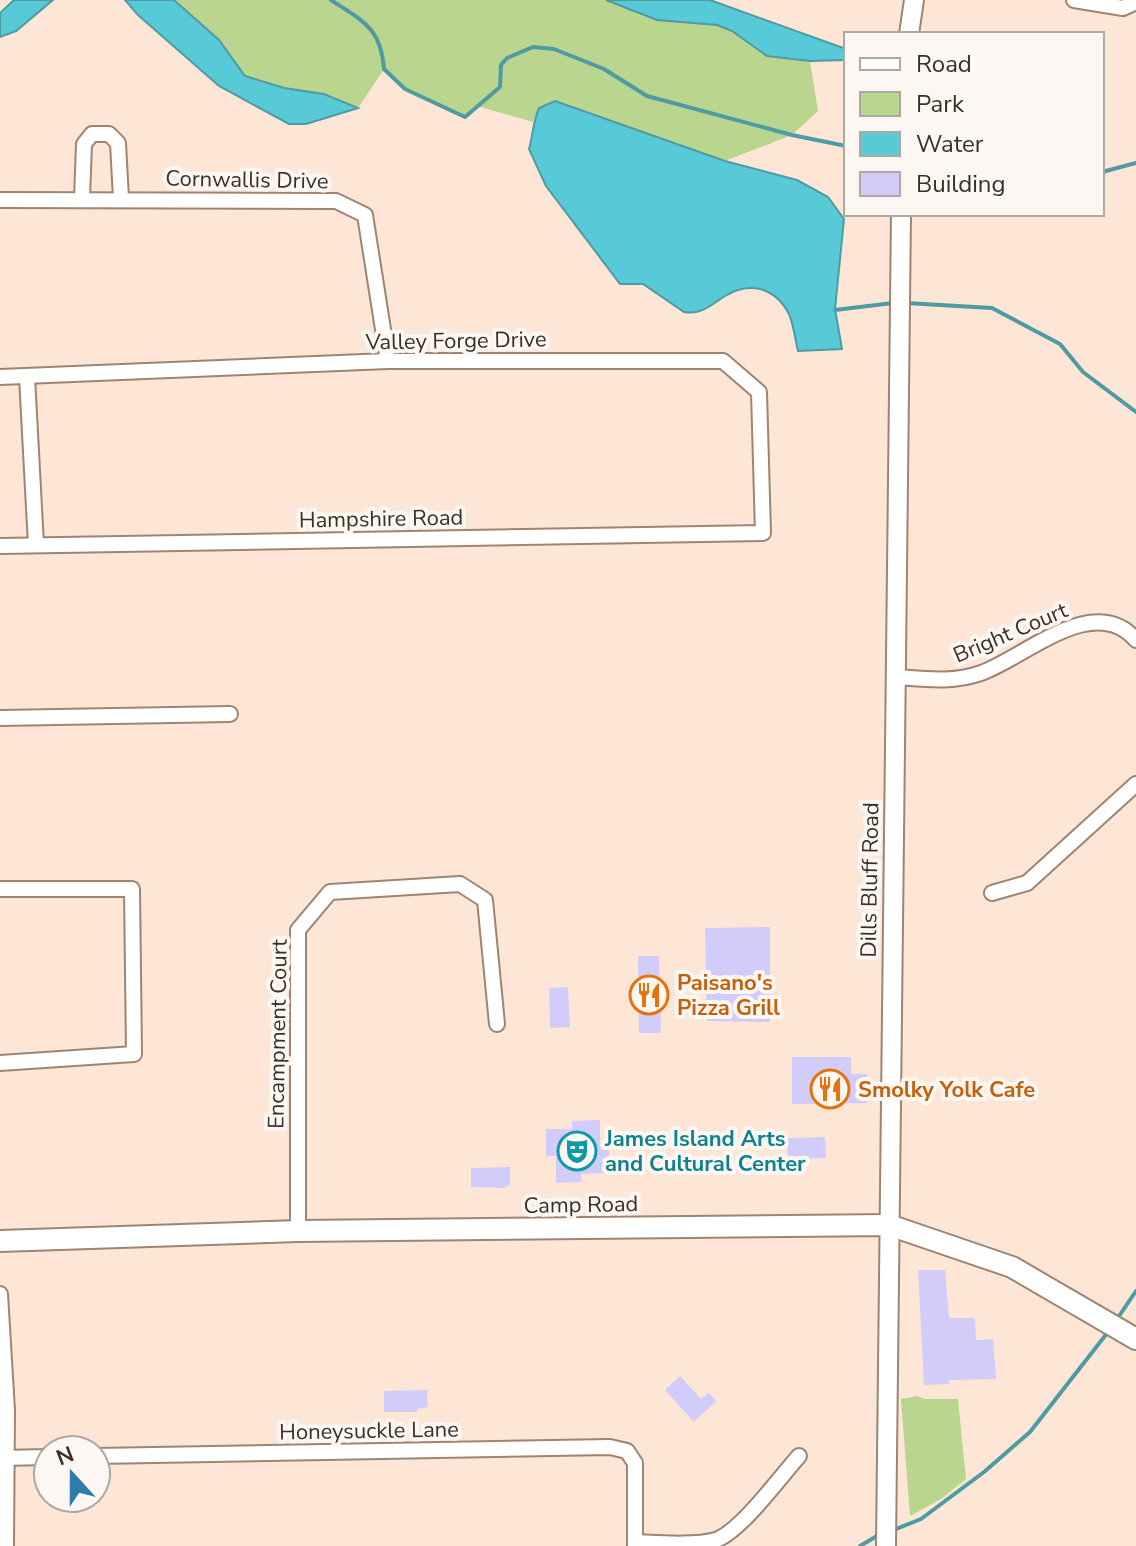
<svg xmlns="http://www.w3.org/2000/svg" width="1136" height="1546" viewBox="0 0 1136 1546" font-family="'Nunito Sans',sans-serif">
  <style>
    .green { fill: #bad68e }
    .water { fill: #58c9d7; stroke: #4f9ba3; stroke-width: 2 }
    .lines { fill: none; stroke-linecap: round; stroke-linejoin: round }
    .stream { stroke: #4f9ba3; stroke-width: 4 }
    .building { fill: #d1ccf9 }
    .minor-casing { stroke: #9e8472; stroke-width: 18 }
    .tertiary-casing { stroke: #9e8472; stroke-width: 22 }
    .secondary-casing { stroke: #9e8472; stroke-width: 24 }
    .minor { stroke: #fff; stroke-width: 14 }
    .tertiary { stroke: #fff; stroke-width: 18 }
    .secondary { stroke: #fff; stroke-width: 20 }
    .labels { text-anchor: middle; stroke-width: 8; stroke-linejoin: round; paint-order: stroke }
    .street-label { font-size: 22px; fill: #3b3029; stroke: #fdf7f3 }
    .food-label { font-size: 22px; font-weight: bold; fill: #c56008; stroke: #fdf7f3; text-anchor: start }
    .culture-label { font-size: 22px; font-weight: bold; fill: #0d838f; stroke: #fdf7f3; text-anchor: start }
  </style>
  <rect width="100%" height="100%" fill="#fde6d6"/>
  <g class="green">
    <polygon points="174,0 606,0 657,20 717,25 732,31 767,56 810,61 818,111 792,135 725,161 555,101 539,108 533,122 477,106 465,117 405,89 384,69 358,108 324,94 284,88 245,76 219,40"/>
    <polygon points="917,1396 925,1399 958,1399 966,1479 941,1499 910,1516 901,1399"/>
  </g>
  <g class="water">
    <polygon points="14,0 53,0 16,31 0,37 0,13"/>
    <polygon points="125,0 174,0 219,40 245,76 284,88 324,94 358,108 306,124 289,124 219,86 138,15"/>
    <polygon points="606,0 710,0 846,49 846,60 810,61 767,56 732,31 717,25 657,20"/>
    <path d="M555,101L725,161L797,180L828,197L844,219L835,309L842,349L798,351C795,339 794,326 789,314C775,287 749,281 725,296C711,305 701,315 684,312L643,284H620L546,186L529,149C533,135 533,122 539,108Z"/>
  </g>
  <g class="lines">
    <g class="stream">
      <path d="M331,0C363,21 381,28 384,69L405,89L465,117L500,87L501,65L507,58L533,47L554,49L604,69L647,96L792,135L846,146"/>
      <polyline points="1102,172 1136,163"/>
      <polyline points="906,303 992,308 1060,344 1083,372 1136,412"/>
      <polyline points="835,310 893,303"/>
      <polyline points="1115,1322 1136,1291"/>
      <polyline points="891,1531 921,1519 984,1472 1030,1432 1108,1332"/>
      <polyline points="860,1546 882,1533"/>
    </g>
  </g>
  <g class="building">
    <polygon points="770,927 770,1022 707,1021 705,928"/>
    <polygon points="638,956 659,956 661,1033 639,1033"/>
    <polygon points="568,987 570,1027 550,1028 549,988"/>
    <polygon points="792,1057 851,1057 851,1074 867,1074 867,1103 792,1104"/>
    <polygon points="600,1120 600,1147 609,1147 609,1173 581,1174 582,1182 556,1183 556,1156 546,1156 546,1129 572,1129 572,1121"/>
    <polygon points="825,1137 826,1158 788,1159 787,1138"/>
    <polygon points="510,1167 510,1185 504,1188 471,1187 471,1168"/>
    <polygon points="918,1270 945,1270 949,1318 975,1318 976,1340 993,1339 996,1379 949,1380 949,1384 924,1385"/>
    <polygon points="680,1376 701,1399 709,1393 716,1401 694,1422 665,1390"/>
    <polygon points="427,1390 428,1407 417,1409 417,1412 384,1412 384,1391"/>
  </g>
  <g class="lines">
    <defs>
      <g id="minor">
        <polyline points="1074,0 1123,8 1136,2"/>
        <polyline points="82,198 84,144 92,134 109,134 118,143 121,199"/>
        <polyline points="0,200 336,201 365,215 388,361"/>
        <polyline points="0,377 388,361 723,361 759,392 763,533 0,546"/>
        <polyline points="27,377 36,545"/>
        <path d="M896,677C925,679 953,683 981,673C1024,658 1094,591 1136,640"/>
        <polyline points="0,718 230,714"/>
        <polyline points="0,889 132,889 134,1054 0,1063"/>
        <polyline points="992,893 1027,883 1136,784"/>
        <polyline points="298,1231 298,930 330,892 460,884 485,900 497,1024"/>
        <polyline points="0,1294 7,1410 6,1546"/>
        <polyline points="96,1456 610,1447 627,1451 635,1463 635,1546"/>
        <polyline points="0,1458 48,1457"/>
        <path d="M635,1542C658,1543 694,1546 716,1540C741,1531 780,1477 799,1456"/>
      </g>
      <g id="tertiary">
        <polyline points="909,34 914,0"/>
        <polyline points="886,1546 901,214"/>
      </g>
      <polyline id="secondary" points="0,1241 298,1231 889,1225 1012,1267 1136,1339"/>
    </defs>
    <use href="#minor" class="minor-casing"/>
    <use href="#tertiary" class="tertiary-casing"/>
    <use href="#secondary" class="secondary-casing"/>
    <use href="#minor" class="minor"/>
    <use href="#tertiary" class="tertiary"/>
    <use href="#secondary" class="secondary"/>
  </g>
  <defs>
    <symbol id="restaurant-ring" viewBox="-11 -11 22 22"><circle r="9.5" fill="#fdf7f3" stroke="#e8710a" stroke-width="1.5"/><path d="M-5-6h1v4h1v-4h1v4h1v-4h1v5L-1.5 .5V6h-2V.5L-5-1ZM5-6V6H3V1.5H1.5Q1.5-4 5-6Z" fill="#e8710a"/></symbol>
    <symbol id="theatre-ring" viewBox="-11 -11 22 22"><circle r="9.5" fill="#fdf7f3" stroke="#0f9aa8" stroke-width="1.5"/><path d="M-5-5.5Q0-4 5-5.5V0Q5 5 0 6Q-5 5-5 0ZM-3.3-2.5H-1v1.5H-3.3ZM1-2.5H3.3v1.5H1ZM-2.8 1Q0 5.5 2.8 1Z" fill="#0f9aa8"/></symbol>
  </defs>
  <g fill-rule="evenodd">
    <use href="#restaurant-ring" x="627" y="973" width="44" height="44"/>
    <use href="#restaurant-ring" x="808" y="1067" width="44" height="44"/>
    <use href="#theatre-ring" x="555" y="1129" width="44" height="44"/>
  </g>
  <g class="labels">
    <g class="street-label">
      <text transform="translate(247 179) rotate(1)" y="8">Cornwallis Drive</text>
      <text transform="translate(456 340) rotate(-1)" y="8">Valley Forge Drive</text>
      <text transform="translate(381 518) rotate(-1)" y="8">Hampshire Road</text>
      <text transform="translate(1010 632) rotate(-23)" y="8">Bright Court</text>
      <text transform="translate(869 880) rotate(-89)" y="8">Dills Bluff Road</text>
      <text transform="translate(277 1034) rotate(-89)" y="8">Encampment Court</text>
      <text transform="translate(581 1204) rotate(-1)" y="8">Camp Road</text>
      <text transform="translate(369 1430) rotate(-1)" y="8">Honeysuckle Lane</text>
    </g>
    <g class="food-label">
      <text x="677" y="990">Paisano's<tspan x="677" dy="25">Pizza Grill</tspan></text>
      <text x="858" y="1097">Smolky Yolk Cafe</text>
    </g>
    <g class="culture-label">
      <text x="605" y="1146">James Island Arts<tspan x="605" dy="25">and Cultural Center</tspan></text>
    </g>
  </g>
  <rect x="844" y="32" width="260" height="184" fill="#fdf7f3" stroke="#afa7a2" stroke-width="2"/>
  <rect x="860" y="58" width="40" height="12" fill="#ffffff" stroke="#afa7a2" stroke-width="2"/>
  <text x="916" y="72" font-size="24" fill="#3b3029">Road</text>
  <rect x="860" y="92" width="40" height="24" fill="#bad68e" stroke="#afa7a2" stroke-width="2"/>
  <text x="916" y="112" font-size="24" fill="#3b3029">Park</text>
  <rect x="860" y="132" width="40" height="24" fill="#58c9d7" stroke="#afa7a2" stroke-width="2"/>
  <text x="916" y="152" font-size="24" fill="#3b3029">Water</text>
  <rect x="860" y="172" width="40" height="24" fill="#d1ccf9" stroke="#afa7a2" stroke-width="2"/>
  <text x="916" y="192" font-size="24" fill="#3b3029">Building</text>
  <g transform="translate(72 1474) rotate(339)"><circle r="38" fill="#fdf7f3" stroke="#afa7a2" stroke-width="2"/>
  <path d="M0-6L14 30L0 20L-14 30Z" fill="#307bae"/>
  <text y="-12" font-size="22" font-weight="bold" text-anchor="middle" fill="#3b3029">N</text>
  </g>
</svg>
